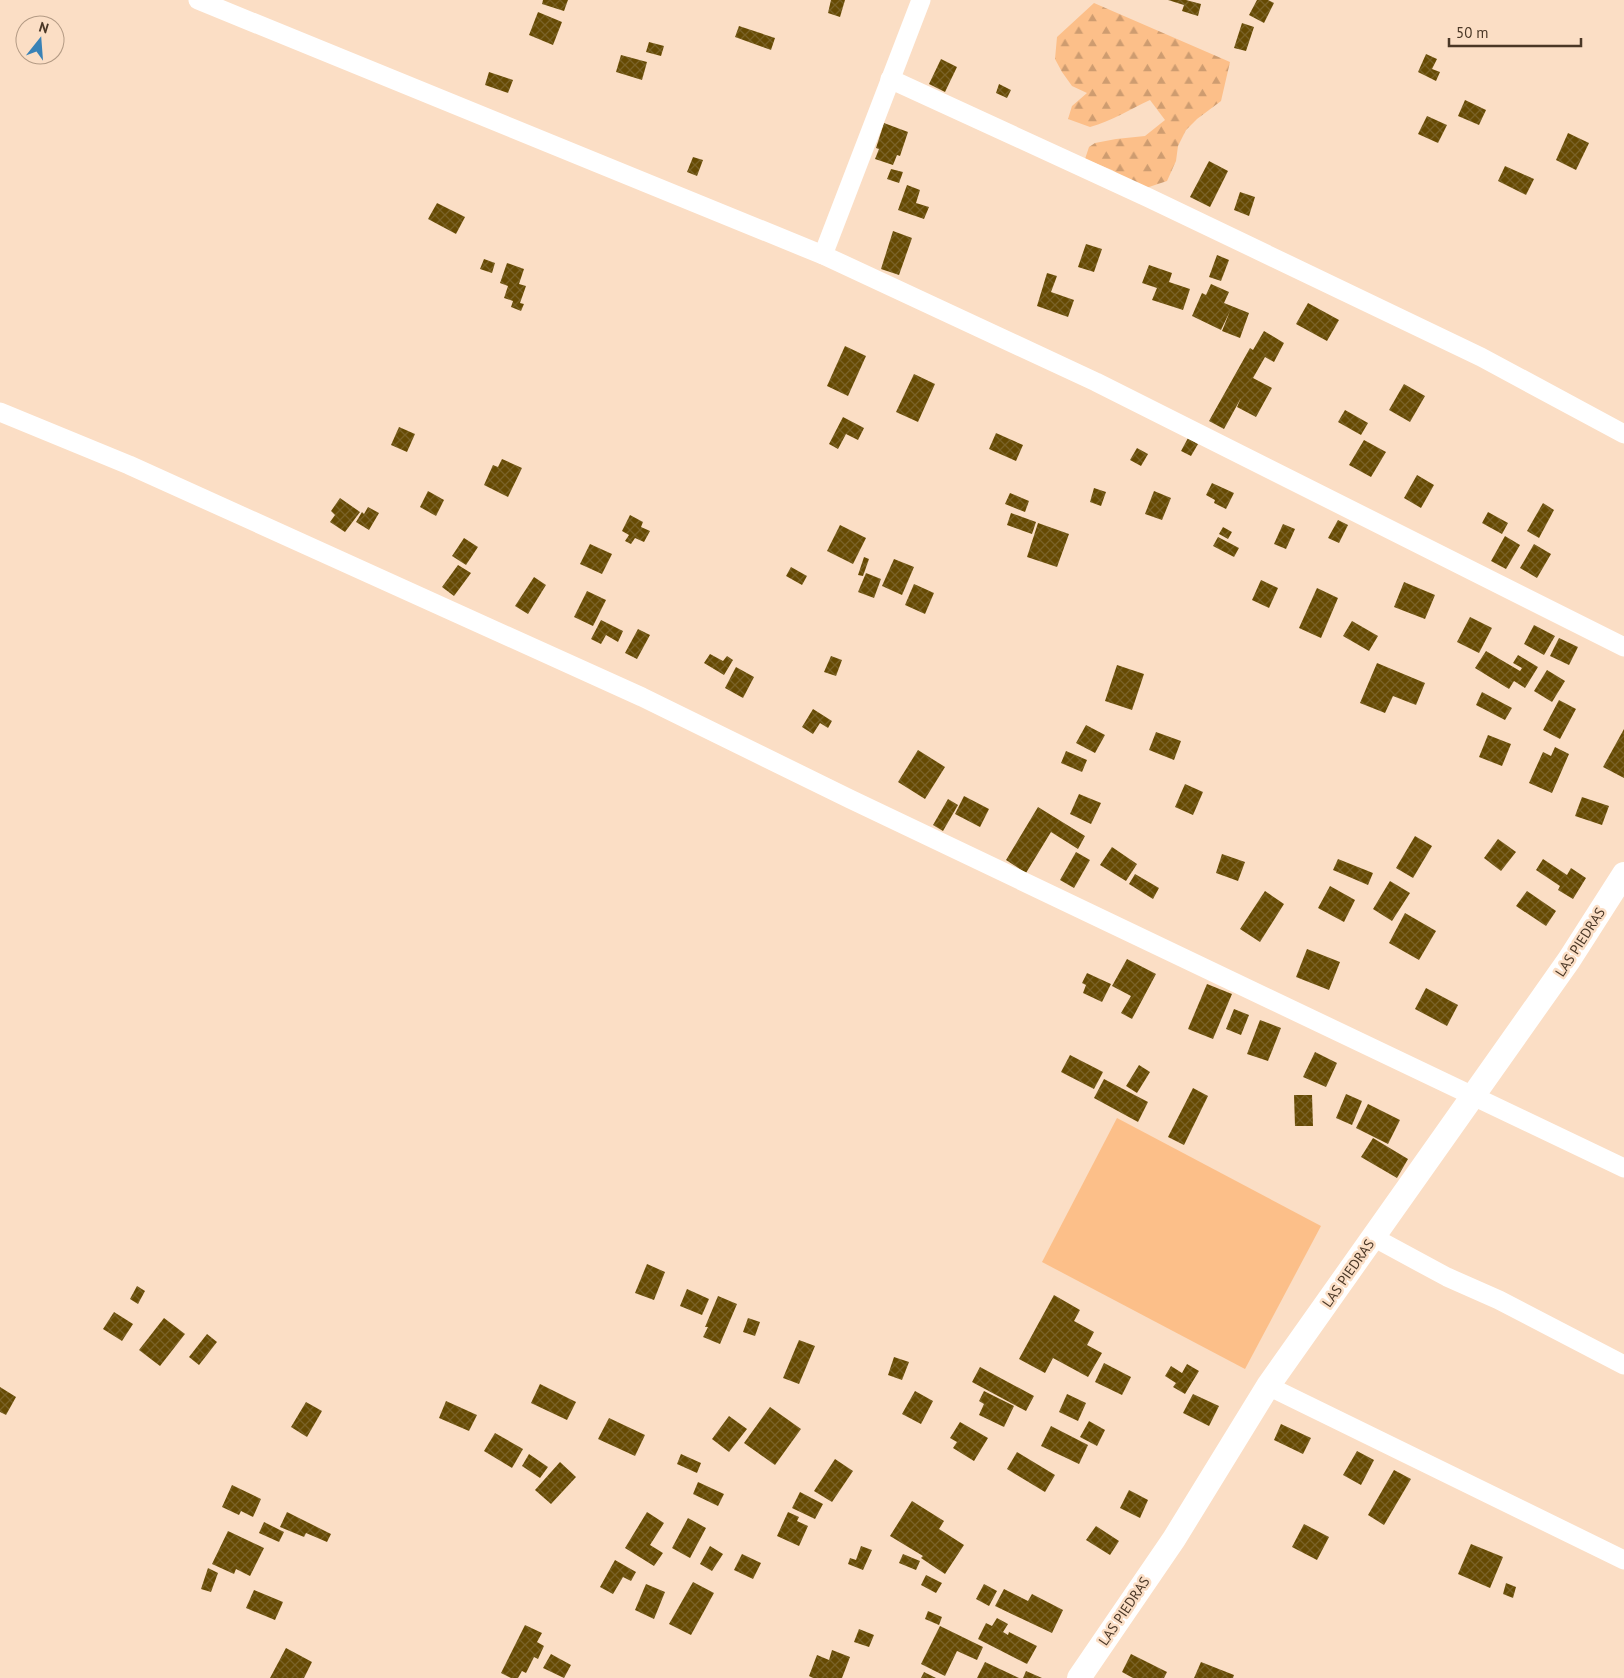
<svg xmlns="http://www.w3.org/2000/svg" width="1624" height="1678" viewBox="0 0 1624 1678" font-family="'PT Sans',sans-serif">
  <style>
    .forest { fill: url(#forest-firs) }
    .pitch { fill: #fcbf89 }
    .building { fill: url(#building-cross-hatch) }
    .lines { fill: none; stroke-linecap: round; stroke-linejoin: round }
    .minor { stroke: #fff; stroke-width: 19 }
    .tertiary { stroke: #fff; stroke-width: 24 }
    .labels { text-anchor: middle; stroke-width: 5; stroke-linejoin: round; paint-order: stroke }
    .street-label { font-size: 14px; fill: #4a3726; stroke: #fbdec5 }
  </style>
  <defs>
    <pattern id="forest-firs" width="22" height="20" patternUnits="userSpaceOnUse" patternTransform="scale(1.25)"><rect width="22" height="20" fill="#fcbf89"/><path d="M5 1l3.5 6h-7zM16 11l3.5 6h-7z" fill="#ce9c70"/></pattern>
    <pattern id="building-cross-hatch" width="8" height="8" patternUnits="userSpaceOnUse" patternTransform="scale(1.25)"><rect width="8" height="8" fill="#664a03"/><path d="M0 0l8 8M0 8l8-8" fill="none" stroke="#7a6228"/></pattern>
  </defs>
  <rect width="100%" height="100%" fill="#fbdec5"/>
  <path class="forest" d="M1094,3L1230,62L1221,101L1197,119L1186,130L1178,146L1176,161L1167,181L1146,188L1124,178L1112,170L1085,159L1089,147L1095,143L1116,139L1145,136L1165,120L1150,100C1130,109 1112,121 1090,127L1068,119L1072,106L1087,93L1072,86L1062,72L1055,59L1057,37Z"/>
  <polygon class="pitch" points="1117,1118 1321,1226 1245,1369 1042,1262"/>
  <g class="building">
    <polygon points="543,0 568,0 564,11 542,4"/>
    <polygon points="831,0 845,0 840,17 828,13"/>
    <polygon points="1168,0 1186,0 1201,4 1198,16 1182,11 1184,5"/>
    <polygon points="1257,0 1268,0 1274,3 1264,23 1249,15"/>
    <polygon points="538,12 562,22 553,45 529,35"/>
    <polygon points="1242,23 1254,27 1246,51 1234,48"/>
    <polygon points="739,26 775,38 771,50 735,37"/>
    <polygon points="649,42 664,46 661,56 646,52"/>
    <polygon points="1426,54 1437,59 1432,69 1440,72 1436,81 1418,72"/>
    <polygon points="621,55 647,62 642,80 616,72"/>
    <polygon points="941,59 957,67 945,92 929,84"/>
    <polygon points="489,72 513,80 508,93 485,85"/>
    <polygon points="999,84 1011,90 1007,98 996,93"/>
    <polygon points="1465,100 1486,110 1479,125 1458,116"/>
    <polygon points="1427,116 1447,125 1438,143 1418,134"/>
    <polygon points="884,123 908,132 900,156 897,155 893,165 875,159 879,149 876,148"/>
    <polygon points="1568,133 1589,143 1576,170 1556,160"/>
    <polygon points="693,157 703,160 697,176 687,172"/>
    <polygon points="1209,161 1228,171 1210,207 1190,197"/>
    <polygon points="1505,166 1534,179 1526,195 1498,181"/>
    <polygon points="891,169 903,172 899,183 887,179"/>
    <polygon points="907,185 920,190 916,203 929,207 924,219 898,210"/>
    <polygon points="1240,192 1255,197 1249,216 1234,210"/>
    <polygon points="437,203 465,217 456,234 428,219"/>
    <polygon points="893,231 912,238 899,275 881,269"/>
    <polygon points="1086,244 1102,249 1094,272 1078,267"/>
    <polygon points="1217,255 1229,260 1221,281 1209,277"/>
    <polygon points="484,259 495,263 492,273 480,269"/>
    <polygon points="507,263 524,269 519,284 526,286 520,303 524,304 521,311 511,307 513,301 504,298 508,286 500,283"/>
    <polygon points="1149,265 1172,273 1169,282 1190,289 1183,310 1152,300 1157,288 1142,283"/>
    <polygon points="1047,273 1057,276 1051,292 1074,300 1068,317 1037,306"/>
    <polygon points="1211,284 1229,292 1224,303 1249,313 1240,338 1222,331 1230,311 1221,330 1192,316 1202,293 1206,295"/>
    <polygon points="1308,303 1339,320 1327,341 1296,324"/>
    <polygon points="1264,331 1284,343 1274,362 1265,357 1253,378 1272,388 1256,417 1237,407 1241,398 1224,429 1209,421 1250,348 1253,350"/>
    <polygon points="845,346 866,356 848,396 827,386"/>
    <polygon points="914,374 935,384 918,422 896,412"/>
    <polygon points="1404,384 1425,396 1410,422 1389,410"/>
    <polygon points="1345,410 1368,423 1361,435 1338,422"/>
    <polygon points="843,417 864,428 858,440 846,434 838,449 829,444"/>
    <polygon points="399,427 415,434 407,452 391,445"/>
    <polygon points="996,433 1023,445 1016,461 989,449"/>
    <polygon points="1188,438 1198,444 1191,456 1181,451"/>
    <polygon points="1364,440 1386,452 1371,477 1349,465"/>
    <polygon points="1137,448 1148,454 1141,466 1130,460"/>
    <polygon points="502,459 522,468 508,497 484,485 493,465 498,467"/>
    <polygon points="1417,475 1434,485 1421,508 1404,498"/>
    <polygon points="1212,483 1234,493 1226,509 1214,503 1215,500 1206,495"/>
    <polygon points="1094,488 1106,492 1101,506 1090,502"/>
    <polygon points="428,491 444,500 436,516 420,507"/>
    <polygon points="1154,491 1171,498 1162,520 1145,514"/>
    <polygon points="1010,493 1029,501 1025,512 1005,504"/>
    <polygon points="340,498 360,512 345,532 330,522 335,515 331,511"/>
    <polygon points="1543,503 1554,510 1539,538 1527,531"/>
    <polygon points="368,507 379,513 369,530 356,522 362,512 364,514"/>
    <polygon points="1488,512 1508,523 1502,534 1482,523"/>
    <polygon points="1011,513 1036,522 1032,534 1007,525"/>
    <polygon points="630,515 643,522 641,527 650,531 644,542 635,538 631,544 625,541 629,535 622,531"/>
    <polygon points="1338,520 1348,525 1339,543 1328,538"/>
    <polygon points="1038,523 1069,534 1057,567 1027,557"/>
    <polygon points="1283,524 1295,529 1286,549 1274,544"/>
    <polygon points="840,525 866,538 853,564 827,551"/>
    <polygon points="1223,527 1232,532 1228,539 1219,534"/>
    <polygon points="1505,536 1520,545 1506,569 1491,561"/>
    <polygon points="1218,537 1239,548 1234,557 1213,546"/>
    <polygon points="464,538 478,547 466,565 452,556"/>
    <polygon points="590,544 612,554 602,574 580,564"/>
    <polygon points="1534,544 1551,554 1537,578 1520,568"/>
    <polygon points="864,557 869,559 863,576 858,575"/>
    <polygon points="894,559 914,567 902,595 882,586"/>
    <polygon points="458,565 471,573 454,596 442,587"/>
    <polygon points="791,567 807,576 802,585 786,576"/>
    <polygon points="866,573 881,579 874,598 858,592"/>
    <polygon points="534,577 546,585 528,614 515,606"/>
    <polygon points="1261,580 1278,588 1269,608 1252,600"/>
    <polygon points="1404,582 1435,595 1425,619 1394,607"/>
    <polygon points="914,584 934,593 925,614 905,605"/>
    <polygon points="1317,588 1338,598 1321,638 1299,628"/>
    <polygon points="587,591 606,600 593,626 574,617"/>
    <polygon points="1470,617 1492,628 1479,653 1457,642"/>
    <polygon points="601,620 623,631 618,642 606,635 601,644 591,639"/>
    <polygon points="1352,621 1378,636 1369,651 1343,636"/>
    <polygon points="1534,625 1555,636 1544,655 1524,644"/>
    <polygon points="638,629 650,635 637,659 625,653"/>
    <polygon points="1559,638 1578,647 1569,665 1550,656"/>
    <polygon points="1486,651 1520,671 1522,668 1513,663 1518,655 1538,667 1525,688 1514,681 1509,689 1475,668"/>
    <polygon points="710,654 723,661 727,656 733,660 724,675 704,663"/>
    <polygon points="831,656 842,660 836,676 824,672"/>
    <polygon points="1377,663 1425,683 1416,705 1393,696 1385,713 1360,703"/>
    <polygon points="1117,665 1144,674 1132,710 1105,701"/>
    <polygon points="736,667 754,677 743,698 725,688"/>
    <polygon points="1547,670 1565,681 1552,702 1534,691"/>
    <polygon points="1482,692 1512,708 1505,720 1476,705"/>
    <polygon points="1559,700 1576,709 1560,739 1543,730"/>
    <polygon points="813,709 832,721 828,728 820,723 813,734 802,727"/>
    <polygon points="1086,725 1105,735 1095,753 1076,743"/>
    <polygon points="1624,729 1624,778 1603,767"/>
    <polygon points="1156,732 1181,741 1174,760 1149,750"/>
    <polygon points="1488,735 1511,744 1502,766 1479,757"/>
    <polygon points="1555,747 1569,754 1552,793 1529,783 1543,752 1551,756"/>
    <polygon points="918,750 945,767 925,799 898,782"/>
    <polygon points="1066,751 1087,760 1082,772 1061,763"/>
    <polygon points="1185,784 1203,792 1193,815 1175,807"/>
    <polygon points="1079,794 1101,803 1091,824 1070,814"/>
    <polygon points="964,796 989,809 980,827 955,814"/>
    <polygon points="1582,797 1609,806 1602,825 1575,816"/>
    <polygon points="948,799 958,805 943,831 933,825"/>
    <polygon points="1038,807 1085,836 1078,849 1051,832 1026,873 1006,860"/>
    <polygon points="1415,836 1432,846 1413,878 1396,868"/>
    <polygon points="1498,839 1516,852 1501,871 1484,858"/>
    <polygon points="1112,847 1137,864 1126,881 1100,865"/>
    <polygon points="1076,852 1090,860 1074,888 1060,880"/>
    <polygon points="1222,854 1245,862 1238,881 1216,873"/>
    <polygon points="1338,859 1373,873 1368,885 1333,870"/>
    <polygon points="1543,859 1567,875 1571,868 1586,878 1573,899 1558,890 1560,886 1536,870"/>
    <polygon points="1135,874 1159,888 1153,899 1129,884"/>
    <polygon points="1390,881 1410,893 1392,921 1373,909"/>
    <polygon points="1330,886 1355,900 1344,922 1318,908"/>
    <polygon points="1265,891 1284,904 1260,942 1240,929"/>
    <polygon points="1527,891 1556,911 1546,926 1516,906"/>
    <polygon points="1405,913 1436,931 1419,960 1389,943"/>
    <polygon points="1307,949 1340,962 1329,990 1296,977"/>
    <polygon points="1127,959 1156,974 1132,1019 1121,1013 1131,996 1112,986"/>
    <polygon points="1087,973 1111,984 1102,1002 1083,993 1086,985 1082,983"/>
    <polygon points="1207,984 1232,994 1213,1039 1188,1029"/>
    <polygon points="1426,988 1458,1005 1447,1026 1415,1009"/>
    <polygon points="1234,1009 1249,1015 1241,1035 1226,1029"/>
    <polygon points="1260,1020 1281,1028 1268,1061 1247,1054"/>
    <polygon points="1315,1052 1337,1063 1326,1087 1303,1077"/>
    <polygon points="1070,1055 1103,1072 1094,1089 1061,1072"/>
    <polygon points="1139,1065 1150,1072 1137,1093 1126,1086"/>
    <polygon points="1104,1079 1148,1102 1138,1122 1094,1098"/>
    <polygon points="1193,1088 1208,1096 1184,1145 1168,1137"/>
    <polygon points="1346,1094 1362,1101 1352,1125 1336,1118"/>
    <polygon points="1294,1095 1312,1095 1313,1126 1295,1126"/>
    <polygon points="1368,1104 1400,1120 1388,1144 1356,1128"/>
    <polygon points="1373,1138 1408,1159 1397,1178 1361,1157"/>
    <polygon points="647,1264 665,1272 654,1300 635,1293"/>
    <polygon points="137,1286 145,1291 138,1304 130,1299"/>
    <polygon points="687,1289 709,1299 702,1315 680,1306"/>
    <polygon points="1054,1295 1080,1310 1074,1321 1094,1332 1087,1345 1102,1353 1088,1377 1053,1358 1045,1373 1019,1359"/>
    <polygon points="718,1296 737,1304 720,1344 703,1337 708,1327 705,1327"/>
    <polygon points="114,1312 133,1324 122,1341 103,1329"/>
    <polygon points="164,1318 185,1334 160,1366 139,1350"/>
    <polygon points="748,1318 760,1322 755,1336 743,1332"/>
    <polygon points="207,1334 217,1342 199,1365 189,1357"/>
    <polygon points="799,1340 815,1346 799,1384 783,1378"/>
    <polygon points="894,1357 909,1362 902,1380 888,1375"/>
    <polygon points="1104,1363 1131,1377 1122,1395 1095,1382"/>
    <polygon points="1187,1364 1199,1371 1185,1394 1173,1387 1176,1383 1165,1376 1171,1366 1182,1373"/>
    <polygon points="980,1367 1034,1396 1026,1411 972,1382"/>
    <polygon points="540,1384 576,1402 567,1420 531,1403"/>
    <polygon points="0,1387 16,1397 6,1415 0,1412"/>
    <polygon points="915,1391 933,1401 921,1424 902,1414"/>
    <polygon points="984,1391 1014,1406 1004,1427 979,1415 984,1404 979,1401"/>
    <polygon points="1067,1394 1086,1403 1078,1421 1059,1412"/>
    <polygon points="1193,1394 1219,1406 1209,1426 1183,1413"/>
    <polygon points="446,1401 477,1415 469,1431 439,1418"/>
    <polygon points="306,1402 322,1411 307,1437 291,1427"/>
    <polygon points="770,1407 801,1429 775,1465 744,1443"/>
    <polygon points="729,1416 747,1429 729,1452 712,1439"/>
    <polygon points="609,1418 645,1435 635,1456 598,1439"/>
    <polygon points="1089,1421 1105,1430 1097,1446 1080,1437"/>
    <polygon points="960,1422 988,1438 974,1461 953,1448 957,1442 950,1438"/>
    <polygon points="1281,1424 1311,1438 1303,1454 1274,1440"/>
    <polygon points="1051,1426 1088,1445 1079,1464 1041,1446"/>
    <polygon points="495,1433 523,1449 512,1468 484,1451"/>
    <polygon points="1357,1451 1374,1460 1361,1485 1343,1475"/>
    <polygon points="1017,1452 1055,1475 1045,1492 1007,1469"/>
    <polygon points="529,1454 548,1467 540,1478 522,1466"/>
    <polygon points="681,1454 701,1463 697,1473 677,1464"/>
    <polygon points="835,1459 853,1471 832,1502 814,1491"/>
    <polygon points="560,1462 576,1477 551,1504 535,1490"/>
    <polygon points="1394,1470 1411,1479 1384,1525 1368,1515"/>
    <polygon points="698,1482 724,1494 718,1506 693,1494"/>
    <polygon points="232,1485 261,1499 253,1517 241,1511 239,1515 222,1507"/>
    <polygon points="1129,1490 1148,1500 1140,1518 1120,1508"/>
    <polygon points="800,1492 823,1504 815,1519 792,1508"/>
    <polygon points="912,1501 944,1521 939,1529 964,1545 945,1574 921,1558 923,1556 890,1536"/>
    <polygon points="287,1512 331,1534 327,1542 306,1533 304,1537 280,1527"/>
    <polygon points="647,1512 664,1523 650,1545 663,1553 654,1566 625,1548"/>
    <polygon points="788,1512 799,1517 797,1521 808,1526 799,1546 777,1536"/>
    <polygon points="688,1518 706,1528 690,1558 672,1548"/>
    <polygon points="264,1522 284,1532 279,1542 259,1533"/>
    <polygon points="1304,1524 1329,1537 1317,1560 1292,1547"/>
    <polygon points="1096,1526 1119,1541 1110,1555 1086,1540"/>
    <polygon points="228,1531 264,1548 250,1576 236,1569 234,1574 212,1564"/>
    <polygon points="1471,1544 1503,1557 1490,1588 1458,1574"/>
    <polygon points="710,1546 723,1554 712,1571 700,1564"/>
    <polygon points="861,1546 872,1550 863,1570 848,1564 850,1558 856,1560"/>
    <polygon points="742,1554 761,1563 753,1579 734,1570"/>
    <polygon points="903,1554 920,1561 916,1570 899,1563"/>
    <polygon points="615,1560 636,1572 631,1581 623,1577 613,1594 600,1587"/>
    <polygon points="208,1568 218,1573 211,1592 201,1589"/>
    <polygon points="926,1575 942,1583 936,1593 921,1585"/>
    <polygon points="693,1582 714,1593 691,1635 669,1624"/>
    <polygon points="1506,1583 1516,1587 1513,1598 1503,1594"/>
    <polygon points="646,1584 665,1592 654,1619 635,1610"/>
    <polygon points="984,1584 997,1591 989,1606 976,1599"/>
    <polygon points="1004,1589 1028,1601 1032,1594 1063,1610 1052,1633 995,1606"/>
    <polygon points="254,1590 283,1602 275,1620 246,1608"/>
    <polygon points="928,1611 942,1617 939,1625 925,1619"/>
    <polygon points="997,1618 1008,1624 1003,1632 1008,1635 1009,1632 1037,1646 1027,1664 978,1639 986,1623 992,1626"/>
    <polygon points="525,1625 542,1633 537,1642 544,1646 538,1659 534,1657 526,1673 522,1671 518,1678 511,1678 501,1673"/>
    <polygon points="940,1626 983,1647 977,1660 957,1651 945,1676 921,1664"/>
    <polygon points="859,1629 874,1635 869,1647 854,1642"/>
    <polygon points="286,1648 312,1662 304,1678 270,1678"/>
    <polygon points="832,1650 850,1657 842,1678 813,1678 809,1676 817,1655 829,1660"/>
    <polygon points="551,1654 571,1665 564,1678 543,1668"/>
    <polygon points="1131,1654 1167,1672 1164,1678 1133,1678 1122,1672"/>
    <polygon points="985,1662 1019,1678 977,1678"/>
    <polygon points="1201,1662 1234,1675 1233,1678 1194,1678"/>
    <polygon points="1026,1671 1042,1678 1023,1678"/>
    <polygon points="924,1672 936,1678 921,1678"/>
  </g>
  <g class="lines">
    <g class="minor">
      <polyline points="198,0 823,255 1096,382 1624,647"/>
      <polyline points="890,79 1149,198 1481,357 1624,434"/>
      <polyline points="823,255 921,0"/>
      <polyline points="0,412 129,465 642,697 850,799 1624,1168"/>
      <polyline points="1373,1237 1447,1277 1499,1300 1624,1365"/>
      <polyline points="1268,1386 1624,1560"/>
    </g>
    <polyline class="tertiary" points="1079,1678 1174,1539 1268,1386 1569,960 1624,874"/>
  </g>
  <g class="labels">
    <g class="street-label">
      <text transform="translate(1580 942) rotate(-57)" y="5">LAS PIEDRAS</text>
      <text transform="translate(1348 1273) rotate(-55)" y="5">LAS PIEDRAS</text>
      <text transform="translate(1124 1611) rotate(-56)" y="5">LAS PIEDRAS</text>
    </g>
  </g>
  <g transform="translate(40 40) rotate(17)"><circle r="24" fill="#fbdec5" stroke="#b49b85"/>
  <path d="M0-4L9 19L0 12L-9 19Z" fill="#3982b6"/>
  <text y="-8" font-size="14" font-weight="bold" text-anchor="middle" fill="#4a3726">N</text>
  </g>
  <path d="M1449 38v8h132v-8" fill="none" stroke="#4a3726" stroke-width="2.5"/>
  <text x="1456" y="38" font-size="15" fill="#4a3726" stroke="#fbdec5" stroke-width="4" paint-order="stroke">50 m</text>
</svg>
